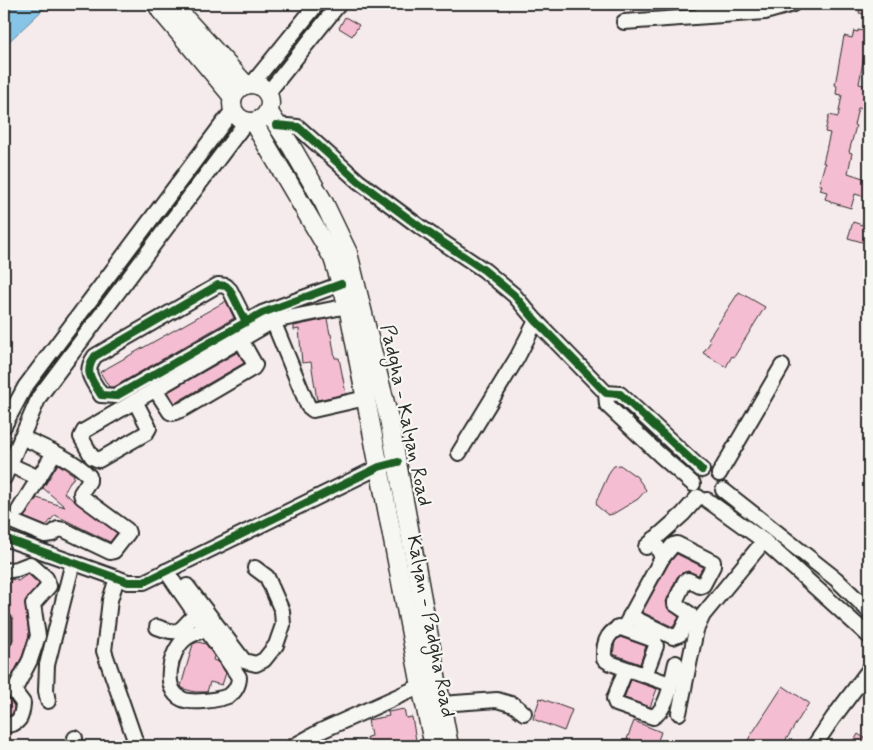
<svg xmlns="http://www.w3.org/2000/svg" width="873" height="750" viewBox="0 0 873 750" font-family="Mynerve,sans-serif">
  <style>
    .water { fill: #86c5e7; stroke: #62879c }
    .building { fill: #f5bdd2; stroke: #2b2b2b }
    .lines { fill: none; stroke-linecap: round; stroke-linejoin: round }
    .minor-casing { stroke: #2b2b2b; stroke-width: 18 }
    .major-casing { stroke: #2b2b2b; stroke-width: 21 }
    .minor { stroke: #f6f6f2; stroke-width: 14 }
    .major { stroke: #f6f6f2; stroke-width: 18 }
    .cycleway-casing { stroke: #f6f6f2; stroke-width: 11 }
    .cycleway { stroke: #1b5e20; stroke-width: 8 }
    .labels { text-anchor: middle; stroke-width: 4.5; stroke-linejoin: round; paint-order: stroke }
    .street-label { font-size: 20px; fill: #2b2b2b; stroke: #f6f6f2 }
  </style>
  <rect width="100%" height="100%" fill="#f6ebec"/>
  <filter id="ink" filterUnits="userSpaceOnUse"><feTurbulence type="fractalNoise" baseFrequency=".02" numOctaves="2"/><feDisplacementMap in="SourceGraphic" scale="10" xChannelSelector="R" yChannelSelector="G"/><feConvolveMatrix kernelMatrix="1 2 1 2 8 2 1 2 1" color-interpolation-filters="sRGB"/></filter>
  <g filter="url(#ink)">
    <polygon class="water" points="4,4 49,4 4,46"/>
    <g class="building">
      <polygon points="861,4 869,4 869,15 859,13"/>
      <polygon points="345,17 359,25 352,36 339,28"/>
      <polygon points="858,30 869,32 869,57 864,56 859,84 867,86 867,88 869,89 869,98 867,109 858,108 854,125 856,126 849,152 852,153 848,173 869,180 869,198 855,194 851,208 830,202 831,201 825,199 827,192 820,190 822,185 819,185 825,163 823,163 830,133 825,132 829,115 838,117 842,95 836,94 837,86 835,85 844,36 852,38 854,31 858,32"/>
      <polygon points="867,209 869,209 869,244 848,238 853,222 862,225"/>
      <polygon points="739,292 765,307 734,357 732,356 726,367 703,353 711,341 708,339"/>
      <polygon points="226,301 234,318 114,387 109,387 100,372"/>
      <polygon points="327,319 330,334 331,334 335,358 339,358 346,394 317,400 311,362 302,363 299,329 294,330 294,326"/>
      <polygon points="238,352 244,363 175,403 168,392"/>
      <polygon points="58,464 74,475 73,479 72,479 64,493 117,533 110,542 55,515 46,526 24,517 37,498 65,507 43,488"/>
      <polygon points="620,465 637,477 646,490 638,499 613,514 608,515 597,506 596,502 610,471 614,466"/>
      <polygon points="677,554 703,567 698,575 688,571 682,573 677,577 666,602 668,608 679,617 673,627 642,612 669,563"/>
      <polygon points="28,574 39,584 25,602 29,635 22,657 6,687 7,696 14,706 13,713 10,715 4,716 4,659 13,640 13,620 4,604 4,580 10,583 11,579 18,581"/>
      <polygon points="620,637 646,646 640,664 613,654 615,642"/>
      <polygon points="198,642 206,644 214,656 213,660 218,662 226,673 222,685 210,682 207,692 195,692 184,689 181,686 193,644"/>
      <polygon points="631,680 657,689 650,707 624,698"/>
      <polygon points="783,686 809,703 782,746 744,746"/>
      <polygon points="540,698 572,710 564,731 533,719"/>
      <polygon points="404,709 406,718 412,717 417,746 394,746 394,744 369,746 367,737 371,736 368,720 389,716 388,712"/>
      <polygon points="634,721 661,732 656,746 646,746 627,739"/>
      <polygon points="858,734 869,741 869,746 851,746"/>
    </g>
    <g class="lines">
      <defs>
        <g id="minor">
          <polyline points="701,4 708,6 724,4"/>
          <polyline points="624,22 765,12 793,4"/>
          <polyline points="252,84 317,4"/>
          <polyline points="267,94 339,4"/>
          <polyline points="276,125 298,127 358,181 420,227 484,270 514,295 536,321 606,393 620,394 702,470"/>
          <polyline points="273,321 308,406 313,410 366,398"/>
          <path d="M246,322L230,290L226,286L218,285L95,356C83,373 92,379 101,395L116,396L246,322L262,313L341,284"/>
          <polyline points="155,389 170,412 173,413 183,409 253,368 255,365 241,340"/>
          <polyline points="606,393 607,405 660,455 693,484"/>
          <polyline points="135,401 149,428 146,433 99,460 92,457 81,437 84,431 273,321 348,306 358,306"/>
          <polyline points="4,426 25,387 233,110"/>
          <polyline points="459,453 517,358 536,321"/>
          <polyline points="10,465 39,478"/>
          <polyline points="719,474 782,366"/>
          <polyline points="4,478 39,397 246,122"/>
          <polyline points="723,490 836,579 869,611"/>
          <polyline points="707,500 764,541 869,636"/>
          <polyline points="19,510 54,453"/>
          <path d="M4,518L45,535L52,534L58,529L64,530L110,552L114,551L128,533L127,530L82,497L81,493L89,481V476C75,460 41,446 21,437"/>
          <polyline points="4,538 128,582 144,582 379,467 398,462"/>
          <path d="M654,539L662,558L625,626C608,630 603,642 604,659L610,663L670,684"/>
          <polyline points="646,547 683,514 698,497"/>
          <path d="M4,571L17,569L30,564L46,578L49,586L33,604L38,636L30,660L14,691L23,703C22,717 20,725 4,725"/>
          <path d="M166,571L239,677C239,684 235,693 228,696C218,700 192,704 182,699C161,689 170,651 185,639C190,634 199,632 206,629"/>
          <polyline points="117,578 110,600 104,651 137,746"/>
          <polyline points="187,586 244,661 256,664 264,660 276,645 283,625 282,611 267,577 255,568"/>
          <polyline points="630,616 673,637 680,634 690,614 675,604 675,602 685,581 688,580 700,586 703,585 713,566 713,562 677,544 673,545 662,558"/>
          <polyline points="4,620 4,640"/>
          <path d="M157,627C183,637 179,629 196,614"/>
          <polyline points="618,627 654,640 656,646 645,675"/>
          <path d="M626,669L614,699L616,704L653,717C668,709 672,679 676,663"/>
          <polyline points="48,701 46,691 47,665 73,562"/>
          <polyline points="432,706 441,704 497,700 514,705 524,713"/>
          <polyline points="679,713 696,630 703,615 764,541"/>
          <polyline points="75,738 75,746"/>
          <polyline points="294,746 323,730 421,686"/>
          <polyline points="814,746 833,718 869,670"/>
        </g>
        <g id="major">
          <polyline points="157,4 161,11 233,97"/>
          <polyline points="172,4 246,85"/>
          <circle cx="251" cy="103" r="19"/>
          <polyline points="268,111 291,146 324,203 348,253 389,419 449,746"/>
          <polyline points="253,122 333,258 348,306 421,686 434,746"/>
        </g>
      </defs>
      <use href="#minor" class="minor-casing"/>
      <use href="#major" class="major-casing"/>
      <use href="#minor" class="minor"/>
      <use href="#major" class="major"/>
      <defs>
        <g id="cycleway">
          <polyline points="276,125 298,127 358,181 420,227 484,270 514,295 536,321 606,393 620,394 702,470"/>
          <path d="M246,322L230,290L226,286L218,285L95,356C83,373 92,379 101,395L116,396L246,322L262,313L341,284"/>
          <polyline points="4,538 128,582 144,582 379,467 398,462"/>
        </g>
      </defs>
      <use href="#cycleway" class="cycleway-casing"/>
      <use href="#cycleway" class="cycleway"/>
    </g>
  </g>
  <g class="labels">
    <g class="street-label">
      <text transform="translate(407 415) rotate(78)" y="7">Padgha - Kalyan Road</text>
      <text transform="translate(432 626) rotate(79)" y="7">Kalyan - Padgha Road</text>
    </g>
  </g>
  <rect width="873" height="750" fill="none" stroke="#f6f6f2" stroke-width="20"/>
  <rect x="10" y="10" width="853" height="730" fill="none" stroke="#2b2b2b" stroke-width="2" filter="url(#ink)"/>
</svg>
